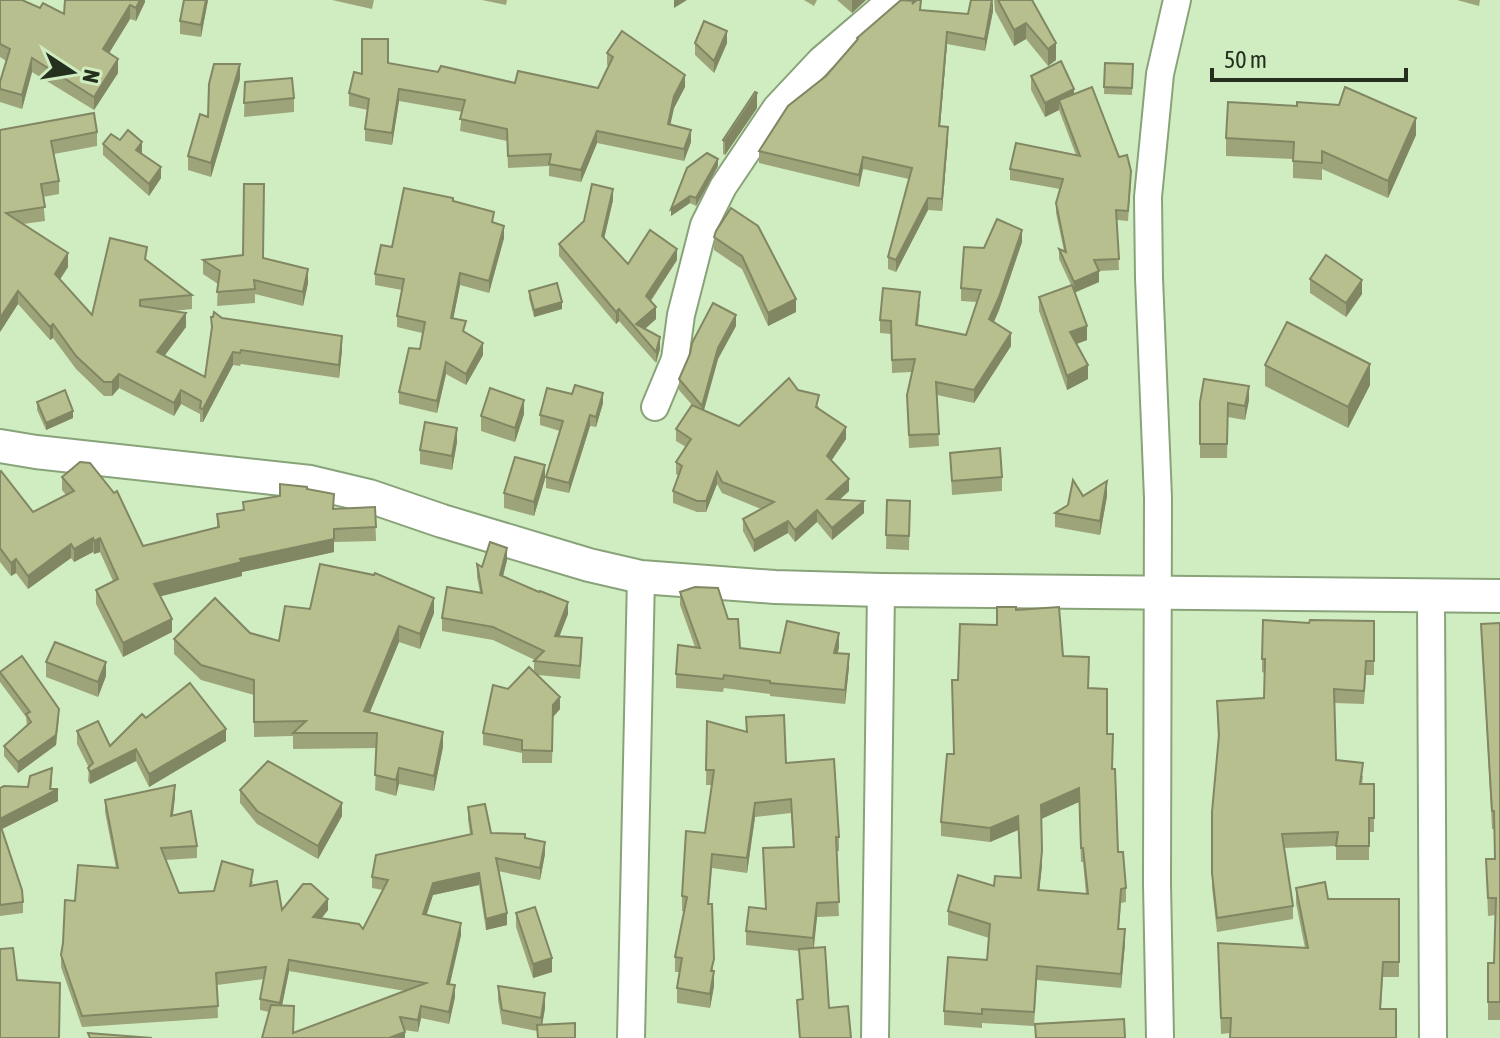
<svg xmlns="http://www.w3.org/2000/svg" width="1500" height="1038" viewBox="0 0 1500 1038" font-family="'Asap Condensed',sans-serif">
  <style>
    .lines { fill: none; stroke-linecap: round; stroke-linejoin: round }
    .minor-casing { stroke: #88a379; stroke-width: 30 }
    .tertiary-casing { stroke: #88a379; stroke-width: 36 }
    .minor { stroke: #fff; stroke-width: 26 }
    .tertiary { stroke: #fff; stroke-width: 32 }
    .wall { fill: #9ea47a; fill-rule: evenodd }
    .shaded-wall { fill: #818663 }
    .building { fill: #b8bf8e; stroke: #818663; stroke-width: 2; fill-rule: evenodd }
  </style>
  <rect width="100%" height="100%" fill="#d0edc1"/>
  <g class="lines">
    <defs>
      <g id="minor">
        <polyline points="655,407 675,359 681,315 704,225 723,187 776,108 821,60 891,0"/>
        <polyline points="1431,595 1433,1038"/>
        <polyline points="631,1038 641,577"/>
        <polyline points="875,1038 881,590"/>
        <polyline points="1160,1038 1157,884 1158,498 1149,278 1148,197 1160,74 1177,0"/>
      </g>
      <polyline id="tertiary" points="0,446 36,452 310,482 369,496 442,521 589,565 641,577 775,587 881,590 1500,596"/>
    </defs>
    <use href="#minor" class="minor-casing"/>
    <use href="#tertiary" class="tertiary-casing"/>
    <use href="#minor" class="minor"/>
    <use href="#tertiary" class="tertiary"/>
  </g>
  <g class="wall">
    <polygon points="0,0 64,14 145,0 145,2 136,21 130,19 109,53 118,73 94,110 32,72 22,109 0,102 0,82 6,61 0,57"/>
    <polygon points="184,0 208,0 201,37 180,34 180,21"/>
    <polygon points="332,0 374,0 372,9"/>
    <polygon points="482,0 507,0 506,5"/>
    <polygon points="804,0 817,0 814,6"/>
    <polygon points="837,0 866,0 852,13"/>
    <polygon points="994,0 1033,0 1056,60 1048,66 1026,39 1014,46 995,11"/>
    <polygon points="1457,0 1480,0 1479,6"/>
    <polygon points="922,10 968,14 993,11 985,51 947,44 940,126 948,139 942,211 928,210 896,272 888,269 888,257 909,179 863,169 859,187 759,163 759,151 826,76 857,41 857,38"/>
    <polygon points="695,43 727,43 714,73 695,55"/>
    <polygon points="607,53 685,87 674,108 670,124 691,142 684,161 597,143 581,182 549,176 549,166 508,168 507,141 460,131 462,112 399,101 392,145 365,141 365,129 368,110 349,106 349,93 362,74 388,63 438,72 515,83 598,88 609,66 607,65"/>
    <polygon points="1105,63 1133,64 1132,95 1104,94"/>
    <polygon points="1031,76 1074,94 1119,157 1131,182 1128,221 1117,220 1119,270 1098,271 1099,282 1075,292 1087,340 1077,344 1088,379 1067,390 1039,311 1039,297 1071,285 1059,259 1059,249 1064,251 1056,213 1056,203 1060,189 1010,180 1010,169 1076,155 1059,110 1045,117 1031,90"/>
    <polygon points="240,79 211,177 188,170 188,156 208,117"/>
    <polygon points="245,82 294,98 294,112 244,117"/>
    <polygon points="757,108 725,155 723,154 723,140"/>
    <polygon points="0,130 97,132 97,146 54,154 59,181 59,194 43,197 45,221 23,224 68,267 60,279 92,315 147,261 192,295 192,309 173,311 186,327 164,356 205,377 211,332 211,317 222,318 342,350 339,378 241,364 240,366 233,365 203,422 200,422 200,414 181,404 174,416 119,388 112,396 104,396 76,369 53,338 50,340 18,304 0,332"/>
    <polygon points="1416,135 1388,198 1322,169 1322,180 1293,178 1293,159 1226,156 1226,138"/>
    <polygon points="103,144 142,153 161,178 149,196 103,155"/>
    <polygon points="718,166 696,206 690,203 671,216"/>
    <polygon points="613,200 604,238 628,264 677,260 651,301 656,319 645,329 660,349 656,363 619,321 616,324 559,256 559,244 584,221"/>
    <polygon points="453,201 494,222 504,238 489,293 460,285 453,318 483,355 466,385 446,374 437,413 399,404 399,392 420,349 422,333 397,327 397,316 402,290 375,285 375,274 392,247"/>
    <polygon points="731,208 796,312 768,326 742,269 714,250 714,237"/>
    <polygon points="1022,242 999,310 994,322 1011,346 974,403 937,395 939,446 909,448 907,395 912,372 892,373 891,334 880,333 880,320 920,304 918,325 966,335 977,302 961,301 961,288 984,248"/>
    <polygon points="264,258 308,283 303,306 255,294 255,303 217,306 218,284 203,274 203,260"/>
    <polygon points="1310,279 1362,294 1346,317 1310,293"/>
    <polygon points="529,291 562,309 534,317 529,298"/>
    <polygon points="736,326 718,359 704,410 739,426 798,390 819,407 819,409 846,439 831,461 849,491 839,500 864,513 832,540 817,522 795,542 788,533 754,552 743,531 743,519 761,509 722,493 717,484 706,512 697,512 673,503 673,491 679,476 676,474 676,462 686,447 676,441 676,429 692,405 679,390 679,379"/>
    <polygon points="1265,365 1370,385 1348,428 1265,386"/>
    <polygon points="572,394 603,403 596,427 590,426 569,493 546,488 546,477 560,431 540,425 540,415"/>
    <polygon points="1249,400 1245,420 1228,417 1227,458 1200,458 1200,402"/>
    <polygon points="37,402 73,418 46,430 37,410"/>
    <polygon points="524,414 515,442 481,431 481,416"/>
    <polygon points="457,442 452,470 420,464 420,450"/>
    <polygon points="950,453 1002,477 1002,491 952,495"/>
    <polygon points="0,472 33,512 66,495 62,490 62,477 143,546 217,527 217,514 243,510 243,502 280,496 307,489 334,509 375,507 376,541 334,542 334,552 242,572 242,576 160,596 172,632 123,657 96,604 96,590 113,581 100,552 94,554 93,552 74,562 71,558 28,589 16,573 11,576 0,562"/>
    <polygon points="545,479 534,516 504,508 504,493"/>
    <polygon points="1083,496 1107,496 1100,535 1055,527 1055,513"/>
    <polygon points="887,500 910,501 909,550 886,549"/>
    <polygon points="507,560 503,576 568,614 559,636 582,650 580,679 538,675 560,709 553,717 552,763 522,763 522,753 483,745 483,733 508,689 534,671 534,661 535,660 493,640 442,631 442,618 480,592 477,577 477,564 482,567"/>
    <polygon points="680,592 740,648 780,653 839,647 838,653 849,667 845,704 770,696 770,694 724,688 723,692 676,688 676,674 695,647 680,605"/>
    <polygon points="310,609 434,613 420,649 399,642 370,712 443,747 434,791 399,784 396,796 375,790 377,748 293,749 293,736 254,737 254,695 201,680 174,654 174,639 250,633 279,641"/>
    <path d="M1016,610L1063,656L1089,688L1107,734L1113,769L1118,852L1126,888V902L1121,903L1119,929L1125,943L1121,988L1037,980L1034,1026L982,1023V1028L944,1025V1011L987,960L989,938L948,925V911L994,886L1020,878L1018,830L990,842L941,836V822L954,754L958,680L997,625ZM1079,802L1081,862H1083L1086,894L1039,890L1042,865L1041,819Z"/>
    <polygon points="1374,621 1374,675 1366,675 1364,704 1334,703 1336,760 1363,776 1362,784 1374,784 1374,832 1369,832 1369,860 1336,860 1336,846 1284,848 1293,906 1293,919 1217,932 1212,887 1212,812 1218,740 1217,701 1264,698 1265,673 1262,672 1262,659 1309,623"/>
    <polygon points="1500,623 1500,1020 1488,1020 1488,963 1494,963 1496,915 1488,916 1486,859 1495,859 1494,829 1492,829 1481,624"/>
    <polygon points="46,662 106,676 98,697 46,677"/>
    <polygon points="0,672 59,719 56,745 18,773 4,756 4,746 27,726 26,717 0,682"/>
    <polygon points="746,717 786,763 839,837 839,851 836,851 839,916 817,917 814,948 829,1008 851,1038 799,1038 797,1000 802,1000 799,951 746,945 746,931 766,909 763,848 793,847 791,813 755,817 747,873 712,868 709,904 714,986 710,1008 677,1003 677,988 679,972 675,972 675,957 684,911 682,911 682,896 705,833 712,785 706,785 707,721 746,732"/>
    <polygon points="146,718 226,741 149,787 136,761 90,784 88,781 89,768 77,744 77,731 110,746"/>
    <polygon points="52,779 51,789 58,801 2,829 23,902 23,913 0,916 0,788 28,787"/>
    <polygon points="240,790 342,816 318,859 257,824 240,803"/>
    <path d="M175,797L173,815L197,846V858L166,860L179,893L214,891L253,881L252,886L282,910H328L322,918L363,929L383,890L372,888V877L470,834L468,819V807L491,833L525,838L545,854L540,880L498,871L507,925L486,930L479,885L433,895L426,915L461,935L450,984L455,997L449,1024L421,1018L418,1032L404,1030L405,1038H262L269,1012L260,1010V999L264,979L217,985L218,1018L82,1027L61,967V955L75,901L116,868L105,812V800ZM289,971L405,991L293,1033L282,1006Z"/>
    <polygon points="1296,888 1328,899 1399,899 1399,977 1383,977 1381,1009 1230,1033 1221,1034 1218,943 1305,948 1296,903"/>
    <polygon points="516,913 552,972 533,978 516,927"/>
    <polygon points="498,986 545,1008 542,1025 575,1038 537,1038 537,1031 502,1024 498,1000"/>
  </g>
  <g class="shaded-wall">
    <polygon points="140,0 145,0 145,2 136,21 136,8"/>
    <polygon points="206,0 208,0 201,37 201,25"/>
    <polygon points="674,0 687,0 674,8"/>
    <polygon points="852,0 866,0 852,13"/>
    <polygon points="993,0 993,11 985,51 985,39"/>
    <polygon points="130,5 130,19 103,63 103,49"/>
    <polygon points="1026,23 1026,39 1014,46 1014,30"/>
    <polygon points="727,31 727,43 714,73 714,61"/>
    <polygon points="947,32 947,44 939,138 939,126"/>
    <polygon points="1056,43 1056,60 1048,66 1048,49"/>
    <polygon points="32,58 32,72 22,109 22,95"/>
    <polygon points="118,59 118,73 94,110 94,97"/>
    <polygon points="240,64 240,79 211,177 211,163"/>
    <polygon points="685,75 685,87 674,108 668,136 668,124 674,96"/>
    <polygon points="399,89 399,101 392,145 392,133"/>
    <polygon points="1074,89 1074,103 1059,100 1059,110 1045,117 1045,103"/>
    <polygon points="757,93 757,108 725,155 725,141"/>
    <polygon points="1416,118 1416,135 1388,198 1388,181"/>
    <polygon points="948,127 948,139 942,211 942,199"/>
    <polygon points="691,130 691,142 684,161 684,149"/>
    <polygon points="597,131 597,143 581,182 581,170"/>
    <polygon points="142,142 142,153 136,162 136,150"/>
    <polygon points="863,157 863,169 859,187 859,175"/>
    <polygon points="718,159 718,166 696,206 696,198"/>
    <polygon points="161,167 161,178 149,196 149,184"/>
    <polygon points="613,189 613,200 602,248 602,236"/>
    <polygon points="690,196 690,203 671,216 671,209"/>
    <polygon points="928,198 928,210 896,272 896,260"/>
    <polygon points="504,226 504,238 489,293 489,281"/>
    <polygon points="1022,230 1022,242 999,310 989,332 989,319"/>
    <polygon points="677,249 677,260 646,307 646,296"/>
    <polygon points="68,253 68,267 55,287 55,274"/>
    <polygon points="308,269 308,283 303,306 303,292"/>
    <polygon points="1099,271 1099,282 1074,293 1074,282"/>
    <polygon points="460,273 460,285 451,330 451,318"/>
    <polygon points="1362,280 1362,294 1346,317 1346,303"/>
    <polygon points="18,291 18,304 0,332 0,318"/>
    <polygon points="796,299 796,312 768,326 768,313"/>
    <polygon points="562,302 562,309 534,317 534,310"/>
    <polygon points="656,307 656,319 640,333 636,324"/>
    <polygon points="619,309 619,321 616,324 616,312"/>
    <polygon points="186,313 186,327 157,366 157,352"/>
    <polygon points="736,315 736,326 718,359 702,417 702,406 718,348"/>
    <polygon points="53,324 53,338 50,340 50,327"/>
    <polygon points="1087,326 1087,340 1070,346 1070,332"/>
    <polygon points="1011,333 1011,346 974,403 974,390"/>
    <polygon points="342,336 342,350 339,378 339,365"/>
    <polygon points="660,337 660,349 656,363 656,352"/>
    <polygon points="483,343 483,355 466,385 466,374"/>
    <polygon points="233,352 233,365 203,422 203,409"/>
    <polygon points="446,362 446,374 437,413 437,401"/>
    <polygon points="1370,364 1370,385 1348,428 1348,407"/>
    <polygon points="1088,365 1088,379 1067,390 1067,376"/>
    <polygon points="119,374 119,388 112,396 112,382"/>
    <polygon points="1249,386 1249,400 1245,420 1245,406"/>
    <polygon points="181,390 181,404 174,416 174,403"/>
    <polygon points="603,393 603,403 596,427 596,417"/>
    <polygon points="524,400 524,414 515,442 515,428"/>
    <polygon points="73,411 73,418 46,430 46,423"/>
    <polygon points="590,415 590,426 569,493 569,483"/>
    <polygon points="846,427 846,439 827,467 827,456"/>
    <polygon points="457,428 457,442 452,470 452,456"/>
    <polygon points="545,465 545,479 534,516 534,502"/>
    <polygon points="717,472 717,484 706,512 706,501"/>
    <polygon points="849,479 849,491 827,511 827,499"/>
    <polygon points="1107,481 1107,496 1100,535 1100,521"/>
    <polygon points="864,501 864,513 832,540 832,528"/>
    <polygon points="817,510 817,522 795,542 795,530"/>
    <polygon points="788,521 788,533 754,552 754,540"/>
    <polygon points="93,538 93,552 74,562 74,549"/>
    <polygon points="100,538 100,552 94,554 94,541"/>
    <polygon points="334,539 334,552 242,572 242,576 154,598 154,584 240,559"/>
    <polygon points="71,544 71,558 28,589 28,576"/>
    <polygon points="507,548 507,560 500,588 500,575"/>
    <polygon points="16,559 16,573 11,576 11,563"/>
    <polygon points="434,598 434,613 420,649 420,634"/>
    <polygon points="568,602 568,614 555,648 555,636"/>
    <polygon points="172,619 172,632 123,657 123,643"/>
    <polygon points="399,626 399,642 364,726 364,711"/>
    <polygon points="839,633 839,647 834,666 834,653"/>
    <polygon points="849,654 849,667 845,704 845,690"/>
    <polygon points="106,662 106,676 98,697 98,682"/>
    <polygon points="560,697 560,709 553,717 552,763 553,705"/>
    <polygon points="59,709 56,745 18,773 18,762"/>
    <polygon points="226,729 226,741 149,787 149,774"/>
    <polygon points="443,732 443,747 434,791 434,776"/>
    <polygon points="136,749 136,761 90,784 90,772"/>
    <polygon points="52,768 51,793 58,789 58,801 0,830 0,819"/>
    <polygon points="399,768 399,784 396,796 396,780"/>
    <polygon points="175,785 175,797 171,827 171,816"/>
    <polygon points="1079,788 1079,802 1041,819 1041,805"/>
    <polygon points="342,803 342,816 318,859 318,846"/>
    <polygon points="755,803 755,817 747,873 747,858"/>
    <polygon points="1018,816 1018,830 990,842 990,828"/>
    <polygon points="545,842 545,854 540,880 540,868"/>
    <polygon points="1042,851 1042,865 1038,904 1038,890"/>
    <polygon points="479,873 479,885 433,895 423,926 423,914 433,883"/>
    <polygon points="328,899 328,910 313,928 313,917"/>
    <polygon points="817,903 817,917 813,952 813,938"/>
    <polygon points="507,913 507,925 486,930 486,919"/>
    <polygon points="461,923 461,935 447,996 447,984"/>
    <polygon points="1125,929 1125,943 1121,988 1121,974"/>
    <polygon points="552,958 552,972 533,978 533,964"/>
    <polygon points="289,960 289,971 280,1015 280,1003"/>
    <polygon points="714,971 714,986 710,1008 710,994"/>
    <polygon points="455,985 455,997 449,1024 449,1012"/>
    <polygon points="545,993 545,1008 541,1032 541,1018"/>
    <polygon points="421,1006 421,1018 418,1032 418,1020"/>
    <polygon points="405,1032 405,1038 389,1038"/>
  </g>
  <g class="building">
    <polygon points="0,0 22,0 40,8 43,3 64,14 65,0 140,0 136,8 130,5 103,49 118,59 94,97 32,58 22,95 0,89 0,82 10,49 0,44"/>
    <polygon points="184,0 206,0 201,25 180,21"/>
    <polygon points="901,0 914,1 912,4 917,0 921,0 920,10 968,14 971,0 992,0 985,39 947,32 939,126 948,127 942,199 928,198 896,260 888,257 912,168 863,157 859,175 759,151 788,106 826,76 858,39 857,38"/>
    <polygon points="998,0 1032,0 1056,43 1048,49 1026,23 1014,30"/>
    <polygon points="704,21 727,31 714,61 695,43"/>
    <polygon points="622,31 685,75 674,96 668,124 691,130 684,149 597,131 581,170 549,164 551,154 508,156 507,129 460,119 465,100 399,89 392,133 365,129 369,99 349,93 354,72 362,74 362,39 388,39 388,63 438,72 441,66 515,83 518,71 598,88 613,57 607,53"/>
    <polygon points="1061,61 1074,89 1045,103 1031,76"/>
    <polygon points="1105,63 1133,64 1132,88 1104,87"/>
    <polygon points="214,64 240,64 211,163 188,156 200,114 208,117 209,84"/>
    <polygon points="292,78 294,98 244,103 245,82"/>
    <polygon points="1092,87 1119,157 1127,155 1131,171 1128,211 1116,210 1119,259 1094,260 1099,271 1074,282 1059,249 1066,252 1056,203 1063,179 1010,169 1016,143 1080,156 1059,100"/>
    <polygon points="1345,87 1416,118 1388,181 1322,151 1322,163 1293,161 1294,142 1226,138 1228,102 1297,106 1297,102 1339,105"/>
    <polygon points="755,92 757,93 725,141 723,140"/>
    <polygon points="94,113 97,132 51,141 59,181 41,184 45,207 6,213 68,253 55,274 92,315 110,238 147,247 145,259 192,295 140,300 140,306 186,313 157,352 205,377 212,327 211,317 213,317 214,312 222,318 342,336 339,365 241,350 240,353 233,352 203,409 200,408 201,401 181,390 174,403 119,374 112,382 104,382 76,356 53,324 50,327 18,291 0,318 0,130"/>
    <polygon points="128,130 142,142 136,150 161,167 149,184 103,144 111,134 120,140"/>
    <polygon points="707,153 718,159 696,198 690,196 671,209 687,168"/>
    <polygon points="244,184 264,184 263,258 308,269 303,292 254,280 255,289 217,292 220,271 203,260 243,255"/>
    <polygon points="592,184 613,189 602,236 628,264 650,230 677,249 646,296 656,307 636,324 660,337 656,352 619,309 616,312 559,244 584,221"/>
    <polygon points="404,188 453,198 453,201 494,212 492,222 504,226 489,281 460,273 451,318 466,321 463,331 483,343 466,374 446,362 437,401 399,392 409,348 420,349 425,322 397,316 404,279 375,274 381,245 392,247"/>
    <polygon points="731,208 758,226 796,299 768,313 742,256 714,237 716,231"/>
    <polygon points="997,219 1022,230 999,297 989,319 1011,333 974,390 936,382 939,434 909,435 907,395 915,359 892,360 891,321 880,320 883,288 920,292 916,325 966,335 981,290 961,288 964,247 984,248"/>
    <polygon points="1326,255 1362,280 1346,303 1310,279"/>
    <polygon points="557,283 562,302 534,310 529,291"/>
    <polygon points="1072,285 1087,326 1070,332 1088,365 1067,376 1039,297"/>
    <polygon points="713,303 736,315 718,348 702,406 679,379 690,354 692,343"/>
    <polygon points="1287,322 1370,364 1348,407 1265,365"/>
    <polygon points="789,378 798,390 819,395 816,407 846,427 827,456 849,479 827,499 864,501 832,528 817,510 795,530 788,521 754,540 743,519 774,502 722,482 717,472 706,501 697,501 673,491 682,466 676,462 691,439 676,429 692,405 739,426"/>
    <polygon points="1204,379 1249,386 1245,406 1228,403 1227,444 1200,444 1200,402"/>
    <polygon points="575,385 603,393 596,417 590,415 569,483 546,477 563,421 540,415 547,388 572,394"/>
    <polygon points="490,388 524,400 515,428 481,416"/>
    <polygon points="65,390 73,411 46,423 37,402"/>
    <polygon points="425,422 457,428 452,456 420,450"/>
    <polygon points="1000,448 1002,477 952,481 950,453"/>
    <polygon points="515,457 545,465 534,502 504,493"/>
    <polygon points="80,462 90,463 114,493 117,491 143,546 219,527 217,514 244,510 243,502 280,496 280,484 307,487 307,489 334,494 333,509 375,507 376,527 334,529 334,539 240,559 242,562 154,584 172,619 123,643 96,590 118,579 100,538 94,541 93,538 74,549 71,544 28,576 16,559 11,563 0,548 0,472 1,471 33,512 74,491 62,477"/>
    <polygon points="1073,480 1083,496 1107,481 1100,521 1055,513 1068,505"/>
    <polygon points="887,500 910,501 909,536 886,535"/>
    <polygon points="490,542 507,548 500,575 539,592 540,591 568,602 555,636 582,638 580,666 534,661 544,651 493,627 442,618 447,587 482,593 477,564 482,567"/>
    <polygon points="320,564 374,575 375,573 434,598 420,634 399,626 364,711 443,732 434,776 399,768 396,780 375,775 377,733 293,733 306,721 254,722 254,680 201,665 174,639 215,598 250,633 279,641 285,606 310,609"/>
    <polygon points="695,587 718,588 728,619 738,619 740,648 780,653 787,621 839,633 834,653 849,654 845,690 770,683 770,681 724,675 723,679 676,674 678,645 700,648 680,592"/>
    <path d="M997,607H1016V610L1059,607L1063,656L1089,657L1088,688L1107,689V734H1113L1112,769H1115L1118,852H1123L1126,888L1121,889L1118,929H1125L1121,974L1037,966L1034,1012L982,1009V1014L944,1011L948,957L987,960L990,924L948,911L958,875L994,886L995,876L1021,878L1018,816L990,828L941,822L947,754H954L952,680H958L960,624L997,625ZM1079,788L1081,848H1083L1088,894L1038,890L1042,851L1041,805Z"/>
    <polygon points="1263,620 1309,623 1310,620 1374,621 1374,661 1366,661 1364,691 1334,689 1336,760 1363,763 1360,784 1374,784 1374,818 1369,818 1369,846 1336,846 1338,832 1282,834 1293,906 1217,918 1212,873 1212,812 1219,735 1217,701 1264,698 1265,659 1262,659"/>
    <polygon points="1500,623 1500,1002 1488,1002 1488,963 1494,963 1496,898 1488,898 1486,859 1495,859 1494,811 1492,811 1481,624"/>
    <polygon points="55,642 106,662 98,682 46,662"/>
    <polygon points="22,656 59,709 56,735 18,762 4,746 31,722 26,714 30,712 0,672"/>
    <polygon points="529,667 560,697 553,705 552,751 522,750 522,740 483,733 493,685 508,689"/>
    <polygon points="190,683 226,729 149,774 136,749 90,772 88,768 93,763 77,731 98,721 110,746 142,714 146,718"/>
    <polygon points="784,715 786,763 834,759 839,837 836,837 839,902 817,903 813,938 746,931 749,907 766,909 763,848 794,847 791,799 755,803 747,858 712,854 708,904 712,904 714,959 711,971 714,971 710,994 677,988 682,958 675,957 687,897 682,896 686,831 705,833 714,770 706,770 707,721 747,732 746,717"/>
    <polygon points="268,761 342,803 318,846 257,811 240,790"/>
    <polygon points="52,768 50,789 58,789 0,819 0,788 4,786 28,787 30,776"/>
    <polygon points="175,785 171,816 191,811 197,846 161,848 179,893 214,891 222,861 253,870 250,886 277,881 282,910 303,884 311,884 328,899 313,917 359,924 363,929 388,880 372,877 376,855 472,834 468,807 485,804 491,833 525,834 525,838 545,842 540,868 496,858 507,913 486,919 479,873 433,883 423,914 461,923 447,984 455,985 449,1012 421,1006 418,1020 400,1017 405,1032 389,1038 262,1038 271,1005 294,1006 293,1033 426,983 289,960 280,1003 260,999 266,967 216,973 218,1006 82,1016 61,955 63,943 65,900 75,901 78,865 118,868 105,800"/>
    <polygon points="0,824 22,890 23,902 0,905"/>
    <polygon points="1325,882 1328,899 1399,899 1399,962 1383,962 1380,1009 1396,1009 1396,1038 1230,1038 1231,1018 1221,1018 1218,943 1308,948 1296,888"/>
    <polygon points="535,907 552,958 533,964 516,913"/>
    <polygon points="825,947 829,1008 848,1006 851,1038 800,1038 797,1000 803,999 799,949"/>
    <polygon points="13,948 17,980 60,983 59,1038 0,1038 0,949"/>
    <polygon points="498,986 545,993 541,1018 502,1010"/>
    <polygon points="1124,1019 1125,1038 1036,1038 1035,1024"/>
    <polygon points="575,1023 575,1038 538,1038 537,1025"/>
    <polygon points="88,1033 152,1038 90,1038"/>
  </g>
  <g transform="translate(72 72) rotate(102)" stroke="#d0edc1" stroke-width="6" paint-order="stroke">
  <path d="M0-6L14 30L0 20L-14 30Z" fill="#242f1e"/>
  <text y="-12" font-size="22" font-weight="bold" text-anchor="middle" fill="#242f1e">N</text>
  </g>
  <path d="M1212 68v12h194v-12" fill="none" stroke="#242f1e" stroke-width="4"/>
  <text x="1224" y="68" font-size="24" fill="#242f1e" stroke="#d0edc1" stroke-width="6" paint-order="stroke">50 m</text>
</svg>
